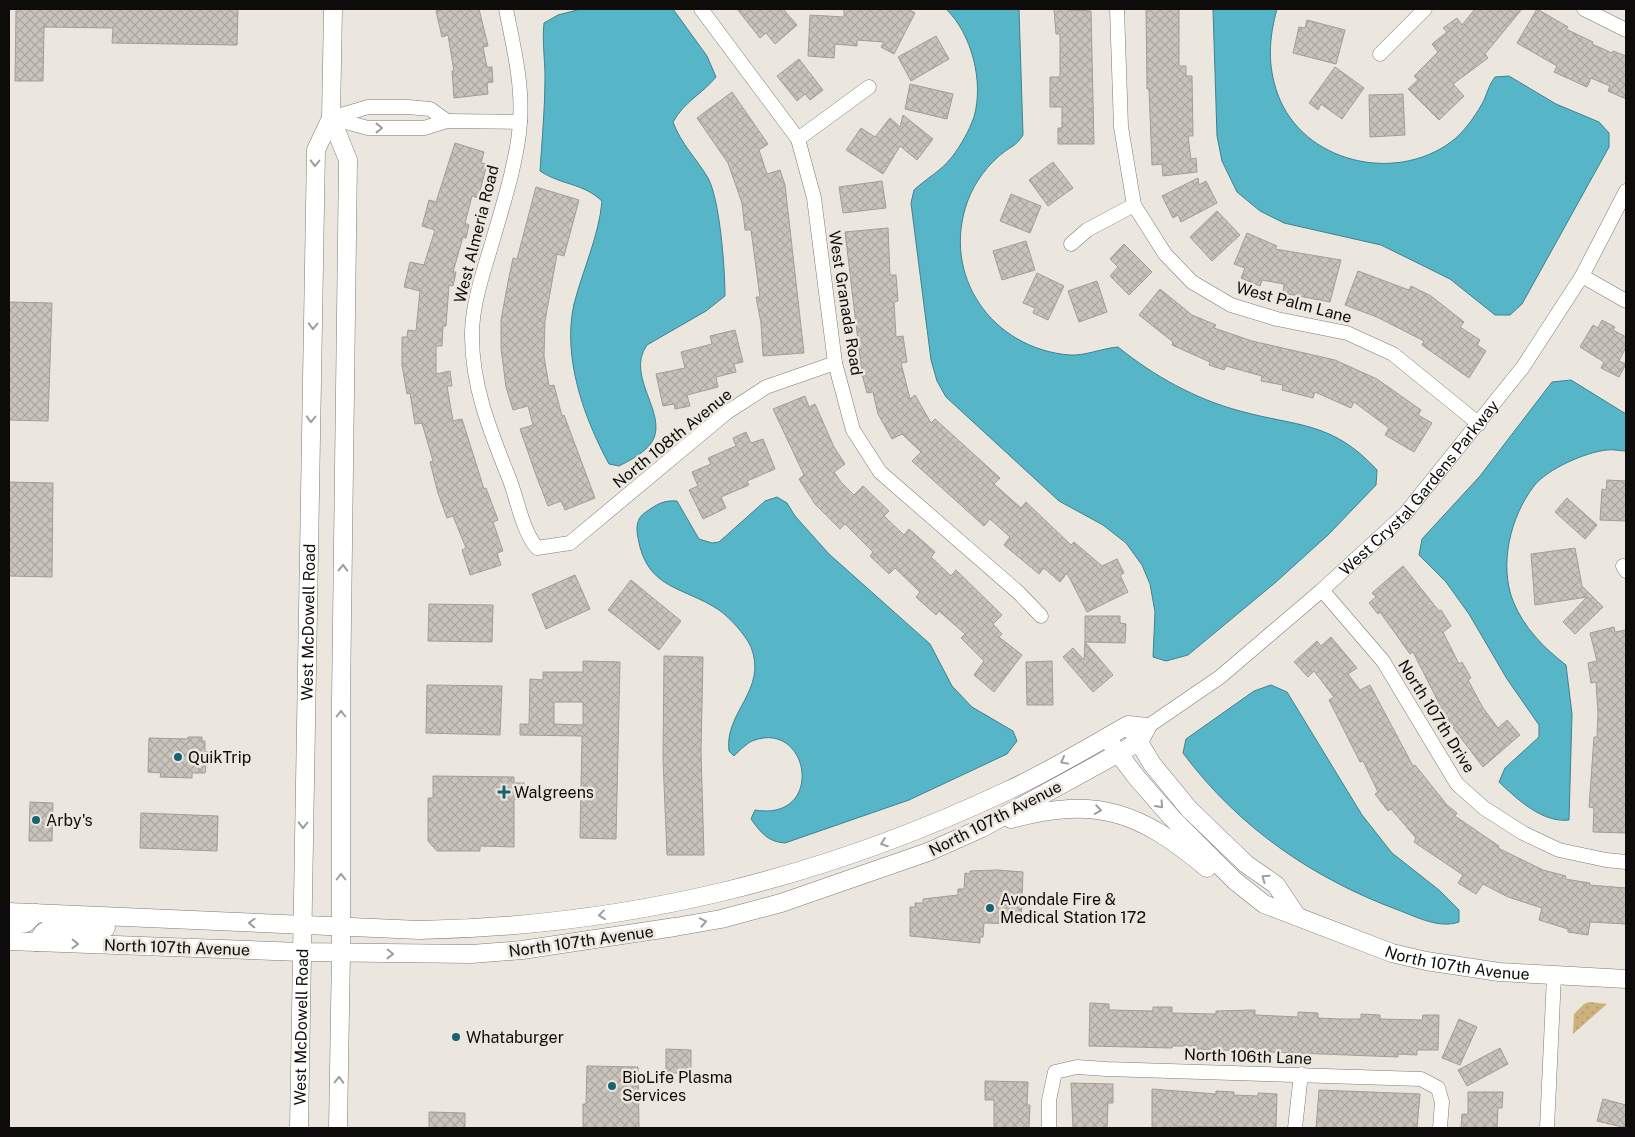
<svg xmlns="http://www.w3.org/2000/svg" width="1635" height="1137" viewBox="0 0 1635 1137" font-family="'Public Sans',sans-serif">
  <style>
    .grass { fill: url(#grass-dots) }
    .water { fill: #56b5c7; stroke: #40828e }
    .building { fill: url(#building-cross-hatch); stroke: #a29e97; fill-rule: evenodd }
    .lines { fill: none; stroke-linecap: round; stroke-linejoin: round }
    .minor-casing { stroke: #7f7b74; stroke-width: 15 }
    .major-casing { stroke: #7f7b74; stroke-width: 19 }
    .minor { stroke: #fff; stroke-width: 14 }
    .major { stroke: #fff; stroke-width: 18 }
    .oneway { stroke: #9e9e9d }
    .poi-dot { fill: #196370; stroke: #ebe7df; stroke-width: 2 }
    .labels { text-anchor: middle; stroke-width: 5; stroke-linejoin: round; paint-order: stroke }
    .street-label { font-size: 16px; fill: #0d0c0a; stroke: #ebe7df }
    .poi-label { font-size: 16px; fill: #0d0c0a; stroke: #ebe7df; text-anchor: start }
  </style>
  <defs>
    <pattern id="grass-dots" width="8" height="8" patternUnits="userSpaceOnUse" patternTransform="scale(1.25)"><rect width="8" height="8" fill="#ceb27e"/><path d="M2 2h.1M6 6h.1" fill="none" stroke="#b0986c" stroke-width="1.8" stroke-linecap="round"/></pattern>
    <pattern id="building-cross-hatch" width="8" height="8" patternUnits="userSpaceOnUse" patternTransform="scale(1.25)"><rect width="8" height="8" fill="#c8c4bc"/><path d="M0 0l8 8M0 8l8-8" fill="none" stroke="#aba7a0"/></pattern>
  </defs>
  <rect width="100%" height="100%" fill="#ebe7df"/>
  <polygon class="grass" points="1589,1002 1607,1004 1573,1034 1574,1014 1584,1004"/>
  <g class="water">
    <path d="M581,9H673L707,56L716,77C701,95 685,101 673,122C681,144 697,159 708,178C720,200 725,269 725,296L706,311L647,345C623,378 675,419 648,447C640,455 629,461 619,466L609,464C584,418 562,357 574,304C583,269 599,236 602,201C581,182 563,186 540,171C542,139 545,109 545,77C545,59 542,42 544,23L558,15Z"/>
    <path d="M946,9H1019L1023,135C1017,145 1012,146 1004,152C988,164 975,182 968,200C940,275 992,349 1070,355C1085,356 1103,348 1118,347C1154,376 1195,399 1240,411C1298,427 1332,421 1377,470L1376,485L1329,534L1276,582L1188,655L1166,661L1153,657L1155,612L1150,584L1142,565L1126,543L1103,525L1059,501L946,397L937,381L931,360L911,203L914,190C927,178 941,171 952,157C961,145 969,131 974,117C984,82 972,34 946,9Z"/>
    <path d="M1213,9H1277C1269,38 1267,65 1278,95C1303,162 1394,184 1451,142C1463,133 1474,118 1482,104C1487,95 1488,86 1495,77L1509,76L1556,104L1599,122L1609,133V147L1522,304L1510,315H1495L1450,279L1381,245L1284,223L1260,211L1237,192L1222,161L1217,136Z"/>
    <path d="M1571,380L1626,414V451C1620,451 1613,449 1607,450C1586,452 1547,469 1534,486C1510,517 1499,565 1513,601C1524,628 1544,648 1566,665L1572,714L1569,820C1542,823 1517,799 1499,782L1505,768L1539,737V725L1507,679L1469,614L1446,582L1419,555L1422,539L1480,476L1552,382Z"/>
    <path d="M777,497L787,503L795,516L829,554L930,644L952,686L972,707L1013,731L1017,741L1007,754L909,800L785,843C768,842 761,833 751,819L755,810C826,822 810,718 752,741C746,744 739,751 734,756L729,751C724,712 768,690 751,647C745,634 730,618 719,610C683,586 647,590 638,538C636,528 636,518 646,512C657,504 664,500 677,501L699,539L712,543L719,542L765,501Z"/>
    <path d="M1271,685L1287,692L1362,815L1392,853L1439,890L1459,910V922C1439,929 1417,917 1398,910C1312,878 1238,827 1183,753L1186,739L1254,691Z"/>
  </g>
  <g class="building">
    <polygon points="16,9 238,9 237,45 112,43 113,28 44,27 43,81 15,81"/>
    <polygon points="443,9 479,9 488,46 483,47 487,67 492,67 493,82 487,83 488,94 454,98 452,71 454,71 448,35 442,37 436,11"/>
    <polygon points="737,9 783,9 797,25 775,44 766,33 760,38"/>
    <polygon points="844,9 908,9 915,13 894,54 881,47 884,42 857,40 857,46 835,44 834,58 808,56 810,15 844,17"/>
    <polygon points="1054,9 1091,11 1094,144 1058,144 1058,128 1062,128 1062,107 1050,107 1050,77 1060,77 1060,34 1056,34"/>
    <polygon points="1146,9 1179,9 1179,66 1186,66 1186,76 1192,76 1193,136 1188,136 1191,159 1196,158 1197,172 1163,176 1162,164 1152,165 1149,89 1147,89"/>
    <polygon points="1475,9 1522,9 1485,54 1488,58 1453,84 1464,96 1439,120 1408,89 1418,80 1414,76 1438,52 1432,44 1447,32 1443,28 1457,18 1462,25"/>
    <polygon points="1537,9 1568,27 1566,29 1593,42 1592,44 1612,53 1613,51 1626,56 1626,99 1608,91 1610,86 1591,78 1587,87 1554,72 1557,66 1517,43"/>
    <polygon points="1307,20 1345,30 1336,64 1293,53 1299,27 1305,28"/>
    <polygon points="936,36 949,59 911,81 898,57"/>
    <polygon points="799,59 823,90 810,100 805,94 797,101 777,76"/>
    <polygon points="1335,67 1364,88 1342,119 1321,104 1318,110 1309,103"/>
    <polygon points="910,84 953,94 947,119 905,109"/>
    <polygon points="732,92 768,144 759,150 767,174 780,170 785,185 804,353 763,356 761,323 756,297 760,297 751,230 745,230 742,203 728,163 697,118"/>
    <polygon points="1403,94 1405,135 1370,137 1369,95"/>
    <polygon points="903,115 933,139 917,160 900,146 883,174 846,150 861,128 875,137 890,118 900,127"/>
    <polygon points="455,143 484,152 481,163 487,164 478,198 472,196 465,223 469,225 466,238 463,237 453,272 456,272 453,286 449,285 446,326 443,326 442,346 436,346 436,374 450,371 452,386 447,386 453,421 462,419 484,489 486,488 498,520 493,522 503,551 497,553 501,565 470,575 462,550 466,548 453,516 447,518 438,493 430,462 433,461 422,423 415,424 410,393 407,394 402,365 402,337 407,337 408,330 416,331 420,291 404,287 410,262 424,265 435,230 422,226 429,200 436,202"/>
    <polygon points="1053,162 1073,188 1048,206 1029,180"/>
    <polygon points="1198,178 1199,185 1206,181 1217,203 1181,222 1178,215 1173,218 1162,196"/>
    <polygon points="882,181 886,208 843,213 839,187"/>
    <polygon points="536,187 579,200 564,256 557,254 545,321 544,356 549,386 554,385 562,416 564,415 595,498 565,510 561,501 548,506 536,475 520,429 533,425 528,406 513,410 506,387 501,348 501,320 508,282 513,258 517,259"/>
    <polygon points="1011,194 1041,206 1030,233 1000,221"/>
    <polygon points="1217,211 1240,235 1212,261 1190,237"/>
    <polygon points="888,228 890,275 896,275 898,301 894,302 896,337 903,336 907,362 901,363 910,399 915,395 931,423 935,419 1000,478 994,484 1021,508 1026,502 1071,545 1074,542 1102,566 1117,559 1124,573 1120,575 1128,592 1087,612 1067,573 1060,582 1044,568 1039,574 1004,545 1010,537 990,519 984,526 912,461 921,452 902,434 892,439 878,414 873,392 867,393 862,374 845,232"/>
    <polygon points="1247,233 1277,246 1275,249 1341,260 1330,302 1283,293 1284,284 1262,280 1260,286 1241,278 1245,268 1234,264"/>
    <polygon points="1026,241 1035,270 1002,280 993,251"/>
    <polygon points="1124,244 1152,272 1129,295 1110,276 1118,267 1110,259"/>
    <polygon points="1358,271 1409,290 1411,286 1431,296 1464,322 1460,327 1480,340 1477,345 1486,351 1469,378 1422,345 1424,341 1377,317 1345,305"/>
    <polygon points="1037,273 1064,286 1048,320 1033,313 1035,308 1023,303"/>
    <polygon points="1097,281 1107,312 1079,322 1068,291"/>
    <polygon points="1160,289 1192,315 1216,325 1214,328 1252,341 1335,360 1377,379 1421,410 1418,415 1432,423 1414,452 1385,435 1389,428 1354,402 1351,408 1315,392 1313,398 1282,390 1283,385 1261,381 1262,376 1226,366 1224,370 1209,365 1210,362 1172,345 1173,342 1139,315"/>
    <polygon points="9,302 52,303 48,421 9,420"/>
    <polygon points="1602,320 1615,327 1613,330 1626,337 1626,347 1619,361 1626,364 1619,377 1601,368 1604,362 1580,347 1593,325 1598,328"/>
    <polygon points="735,330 743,362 734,364 736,372 716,377 718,387 687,395 690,406 675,409 674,404 663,406 656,374 685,368 681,352 712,344 710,336"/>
    <polygon points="805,396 809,407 815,404 834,447 845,464 834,472 841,482 854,495 863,486 889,511 884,516 904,535 909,529 935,552 931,557 951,576 956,570 1002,615 993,624 1002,634 999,637 1022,655 994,692 974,675 984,661 961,638 965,634 939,611 936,615 916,597 920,592 895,568 889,574 870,556 873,552 845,524 840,529 815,504 799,479 804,475 773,409"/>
    <polygon points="746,432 751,443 763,439 775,469 747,481 749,485 721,497 726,508 703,519 689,490 698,486 692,472 711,464 708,458 736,446 733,438"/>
    <polygon points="1607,480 1626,481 1626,521 1600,520 1602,489 1606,490"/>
    <polygon points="9,482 53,483 52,577 9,576"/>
    <polygon points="1567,498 1597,525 1585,539 1555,512"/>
    <polygon points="1575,548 1582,586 1603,607 1575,634 1563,622 1587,597 1535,605 1531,554"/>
    <polygon points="1403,566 1439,611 1441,610 1451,626 1443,632 1459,664 1462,662 1471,678 1468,680 1483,708 1498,728 1507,720 1520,735 1483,767 1448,721 1413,652 1410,654 1380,612 1378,614 1369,603 1376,597 1372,593"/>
    <polygon points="575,575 590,609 546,629 532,594"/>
    <polygon points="631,580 681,621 659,650 608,610"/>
    <polygon points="429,604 493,605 492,642 428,641"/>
    <polygon points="1085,616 1120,616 1120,623 1126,624 1125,643 1085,642"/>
    <polygon points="1614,627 1615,632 1626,630 1626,833 1593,832 1594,808 1589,807 1594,737 1597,737 1598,713 1596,682 1591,683 1588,663 1597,661 1590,633"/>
    <polygon points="1331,637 1357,668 1348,674 1360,690 1370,685 1413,766 1415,765 1447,805 1457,813 1455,816 1499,846 1498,848 1543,870 1566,876 1565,879 1590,883 1589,885 1626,888 1626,924 1590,922 1588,935 1568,932 1568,929 1539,920 1542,908 1508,897 1483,884 1476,894 1458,883 1463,875 1414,842 1416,838 1391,809 1388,811 1375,794 1378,792 1363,761 1360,762 1329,700 1334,697 1314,671 1308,677 1294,662 1317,641 1321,646"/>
    <polygon points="1085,642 1113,675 1093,692 1063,657 1073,648 1084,660"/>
    <polygon points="664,656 703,657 701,751 704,855 667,855 663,760"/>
    <path d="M583,661L620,662L616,839L580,838L582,736L520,735V724H529L530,679L543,680V672H583ZM554,702H583V725L554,724Z"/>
    <polygon points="1052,661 1053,705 1027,705 1026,662"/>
    <polygon points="427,685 502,686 500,735 426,733"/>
    <polygon points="188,737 202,737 202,741 205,741 205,751 208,752 205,773 192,773 192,778 160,777 161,773 148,772 149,738 188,739"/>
    <polygon points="433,776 514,777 514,783 524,783 524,799 514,799 514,847 480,846 480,851 437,851 428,841 428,798 433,798"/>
    <polygon points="30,802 53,803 52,841 29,841"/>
    <polygon points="141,813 218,816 217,851 140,848"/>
    <polygon points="998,870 1023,872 1021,924 984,923 983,937 980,937 980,943 910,936 910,907 915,907 915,903 923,903 923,899 958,895 958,889 964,889 965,873 970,874 970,871"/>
    <polygon points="1090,1003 1109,1004 1109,1010 1153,1011 1153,1007 1172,1007 1172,1013 1216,1014 1216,1011 1255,1010 1255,1015 1298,1017 1298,1012 1318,1013 1318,1018 1340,1019 1361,1019 1361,1014 1380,1015 1380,1019 1422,1020 1423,1015 1439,1015 1438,1050 1417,1050 1417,1055 1398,1054 1398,1057 1194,1049 1194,1046 1172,1046 1172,1048 1089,1046"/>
    <polygon points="1459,1019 1477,1027 1460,1065 1442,1058"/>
    <polygon points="1500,1048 1508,1064 1467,1086 1458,1070"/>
    <polygon points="666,1049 691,1050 691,1073 666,1073"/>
    <polygon points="587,1066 638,1067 639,1128 583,1128 583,1104 586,1104"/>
    <polygon points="985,1081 1028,1082 1027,1105 1030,1105 1029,1128 994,1128 994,1100 985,1100"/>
    <polygon points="1071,1083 1113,1084 1113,1103 1108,1103 1107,1128 1073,1128"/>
    <polygon points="1152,1089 1216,1094 1216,1091 1234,1092 1234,1095 1258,1096 1258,1093 1277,1094 1276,1128 1170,1126 1170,1128 1152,1128"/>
    <polygon points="1319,1090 1420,1094 1417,1128 1316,1128"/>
    <polygon points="1468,1092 1503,1092 1502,1108 1498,1108 1497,1128 1461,1128 1462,1114 1468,1114"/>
    <polygon points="1603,1099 1626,1105 1626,1128 1597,1121"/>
    <polygon points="429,1112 465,1113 465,1128 429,1128"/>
  </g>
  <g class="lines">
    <defs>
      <g id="minor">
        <path d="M506,9C513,45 523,84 520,122C518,157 504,202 494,236C485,268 473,299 472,332C471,384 490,431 509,478C518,501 522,530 537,548L570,543L726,413L766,387L835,363"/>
        <polyline points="701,9 798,139 814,198 835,363 853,430 880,472 1019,593 1041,616"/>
        <polyline points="1117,9 1121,127 1134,205 1165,254 1192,282 1231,305 1277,319 1347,333 1393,354 1479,424"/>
        <polyline points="1584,9 1626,30"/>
        <polyline points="1380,54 1425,9"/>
        <polyline points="331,118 368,128 424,128 447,121 520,122"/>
        <polyline points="331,118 368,107 408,107 430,109 447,121"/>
        <polyline points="798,139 869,87"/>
        <polyline points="1071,244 1087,230 1134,205"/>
        <polyline points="1582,276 1626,301"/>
        <polyline points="1623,566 1626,571"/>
        <polyline points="1322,590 1383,661 1457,784 1484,808 1523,833 1559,850 1606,860 1626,862"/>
        <path id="s1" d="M1147,727L1220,677L1322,590L1405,514L1523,367L1582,276L1626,191"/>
        <polyline points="1049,1128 1049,1100 1055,1072 1077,1067 1106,1069 1421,1079 1438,1088 1442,1102 1440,1128"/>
        <polyline points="1295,1128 1301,1074"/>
        <polyline points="1547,1128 1554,976"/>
      </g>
      <g id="major">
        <polyline points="333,9 331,118 348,160 341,699 341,953 338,1128"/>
        <polyline points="1133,732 1152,764 1189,809 1246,864 1276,885 1296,915"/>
        <path id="s2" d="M1112,745L1137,778L1172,818L1235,881L1264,904L1392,953L1426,961L1499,972L1626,979"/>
        <path d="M1011,819C1098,796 1140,812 1207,868"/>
        <path d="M9,912L420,930C628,926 821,879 1009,790C1050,771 1089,747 1128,725L1147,727L1139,742L982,828L928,852L781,903L721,919L675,927L522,950L471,954L301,952L9,941"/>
        <polyline points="9,926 26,923 36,913"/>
        <polyline points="37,942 43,933 49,929 106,928"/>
        <path id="s3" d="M299,1128L316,150L331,118"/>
      </g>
    </defs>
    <use href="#minor" class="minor-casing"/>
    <use href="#major" class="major-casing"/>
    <use href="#minor" class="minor"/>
    <use href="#major" class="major"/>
  </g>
  <defs><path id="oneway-chevron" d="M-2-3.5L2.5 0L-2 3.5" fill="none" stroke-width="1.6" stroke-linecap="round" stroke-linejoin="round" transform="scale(1.25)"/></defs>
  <g class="oneway">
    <use href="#oneway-chevron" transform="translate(379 128)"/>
    <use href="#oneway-chevron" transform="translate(315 163) rotate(91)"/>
    <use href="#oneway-chevron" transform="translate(313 326) rotate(91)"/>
    <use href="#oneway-chevron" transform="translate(311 419) rotate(91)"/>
    <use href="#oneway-chevron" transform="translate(343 568) rotate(-89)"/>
    <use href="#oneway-chevron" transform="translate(341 714) rotate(-90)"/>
    <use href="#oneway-chevron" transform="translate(1064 761) rotate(151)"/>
    <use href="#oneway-chevron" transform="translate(1160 805) rotate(48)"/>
    <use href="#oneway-chevron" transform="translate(1098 810) rotate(9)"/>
    <use href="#oneway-chevron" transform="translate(303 825) rotate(91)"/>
    <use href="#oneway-chevron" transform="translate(884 843) rotate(160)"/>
    <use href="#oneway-chevron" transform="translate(341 877) rotate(-90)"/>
    <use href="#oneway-chevron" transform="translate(1265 878) rotate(-145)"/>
    <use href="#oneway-chevron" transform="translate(602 915) rotate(173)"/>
    <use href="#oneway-chevron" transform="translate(703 922) rotate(-11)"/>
    <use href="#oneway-chevron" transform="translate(252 923) rotate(-178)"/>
    <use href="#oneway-chevron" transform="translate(75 944) rotate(2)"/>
    <use href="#oneway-chevron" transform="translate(390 954) rotate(1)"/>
    <use href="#oneway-chevron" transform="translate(339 1080) rotate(-89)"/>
  </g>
  <g class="poi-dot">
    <circle cx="178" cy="757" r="5"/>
    <path d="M501.5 784.5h5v5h5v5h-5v5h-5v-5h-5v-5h5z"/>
    <circle cx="36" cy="820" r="5"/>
    <circle cx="990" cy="908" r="5"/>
    <circle cx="456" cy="1037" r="5"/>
    <circle cx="612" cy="1086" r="5"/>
  </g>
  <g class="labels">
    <g class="street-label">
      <text transform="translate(476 234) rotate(-76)" y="6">West Almeria Road</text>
      <text transform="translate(1294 302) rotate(15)" y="6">West Palm Lane</text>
      <text transform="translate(846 303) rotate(81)" y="6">West Granada Road</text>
      <text transform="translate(672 438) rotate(-39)" y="6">North 108th Avenue</text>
      <text dy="6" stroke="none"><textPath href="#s1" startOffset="364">West Crystal Gardens Parkway</textPath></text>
      <text dy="6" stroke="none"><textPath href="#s3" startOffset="506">West McDowell Road</textPath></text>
      <text transform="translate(1437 716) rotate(58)" y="6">North 107th Drive</text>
      <text transform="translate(995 818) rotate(-27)" y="6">North 107th Avenue</text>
      <text transform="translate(581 941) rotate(-8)" y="6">North 107th Avenue</text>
      <text transform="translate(177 947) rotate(2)" y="6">North 107th Avenue</text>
      <text dy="6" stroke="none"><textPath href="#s2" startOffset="424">North 107th Avenue</textPath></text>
      <text dy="6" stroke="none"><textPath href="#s3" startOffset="101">West McDowell Road</textPath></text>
      <text transform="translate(1248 1056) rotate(2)" y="6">North 106th Lane</text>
    </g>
    <g class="poi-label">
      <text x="188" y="763">QuikTrip</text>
      <text x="514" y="798">Walgreens</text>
      <text x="46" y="826">Arby's</text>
      <text x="1000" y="905">Avondale Fire &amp;<tspan x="1000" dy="18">Medical Station 172</tspan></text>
      <text x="466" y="1043">Whataburger</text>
      <text x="622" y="1083">BioLife Plasma<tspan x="622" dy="18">Services</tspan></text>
    </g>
  </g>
  <rect width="1635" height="1137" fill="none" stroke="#0d0c0a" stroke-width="20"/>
</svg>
